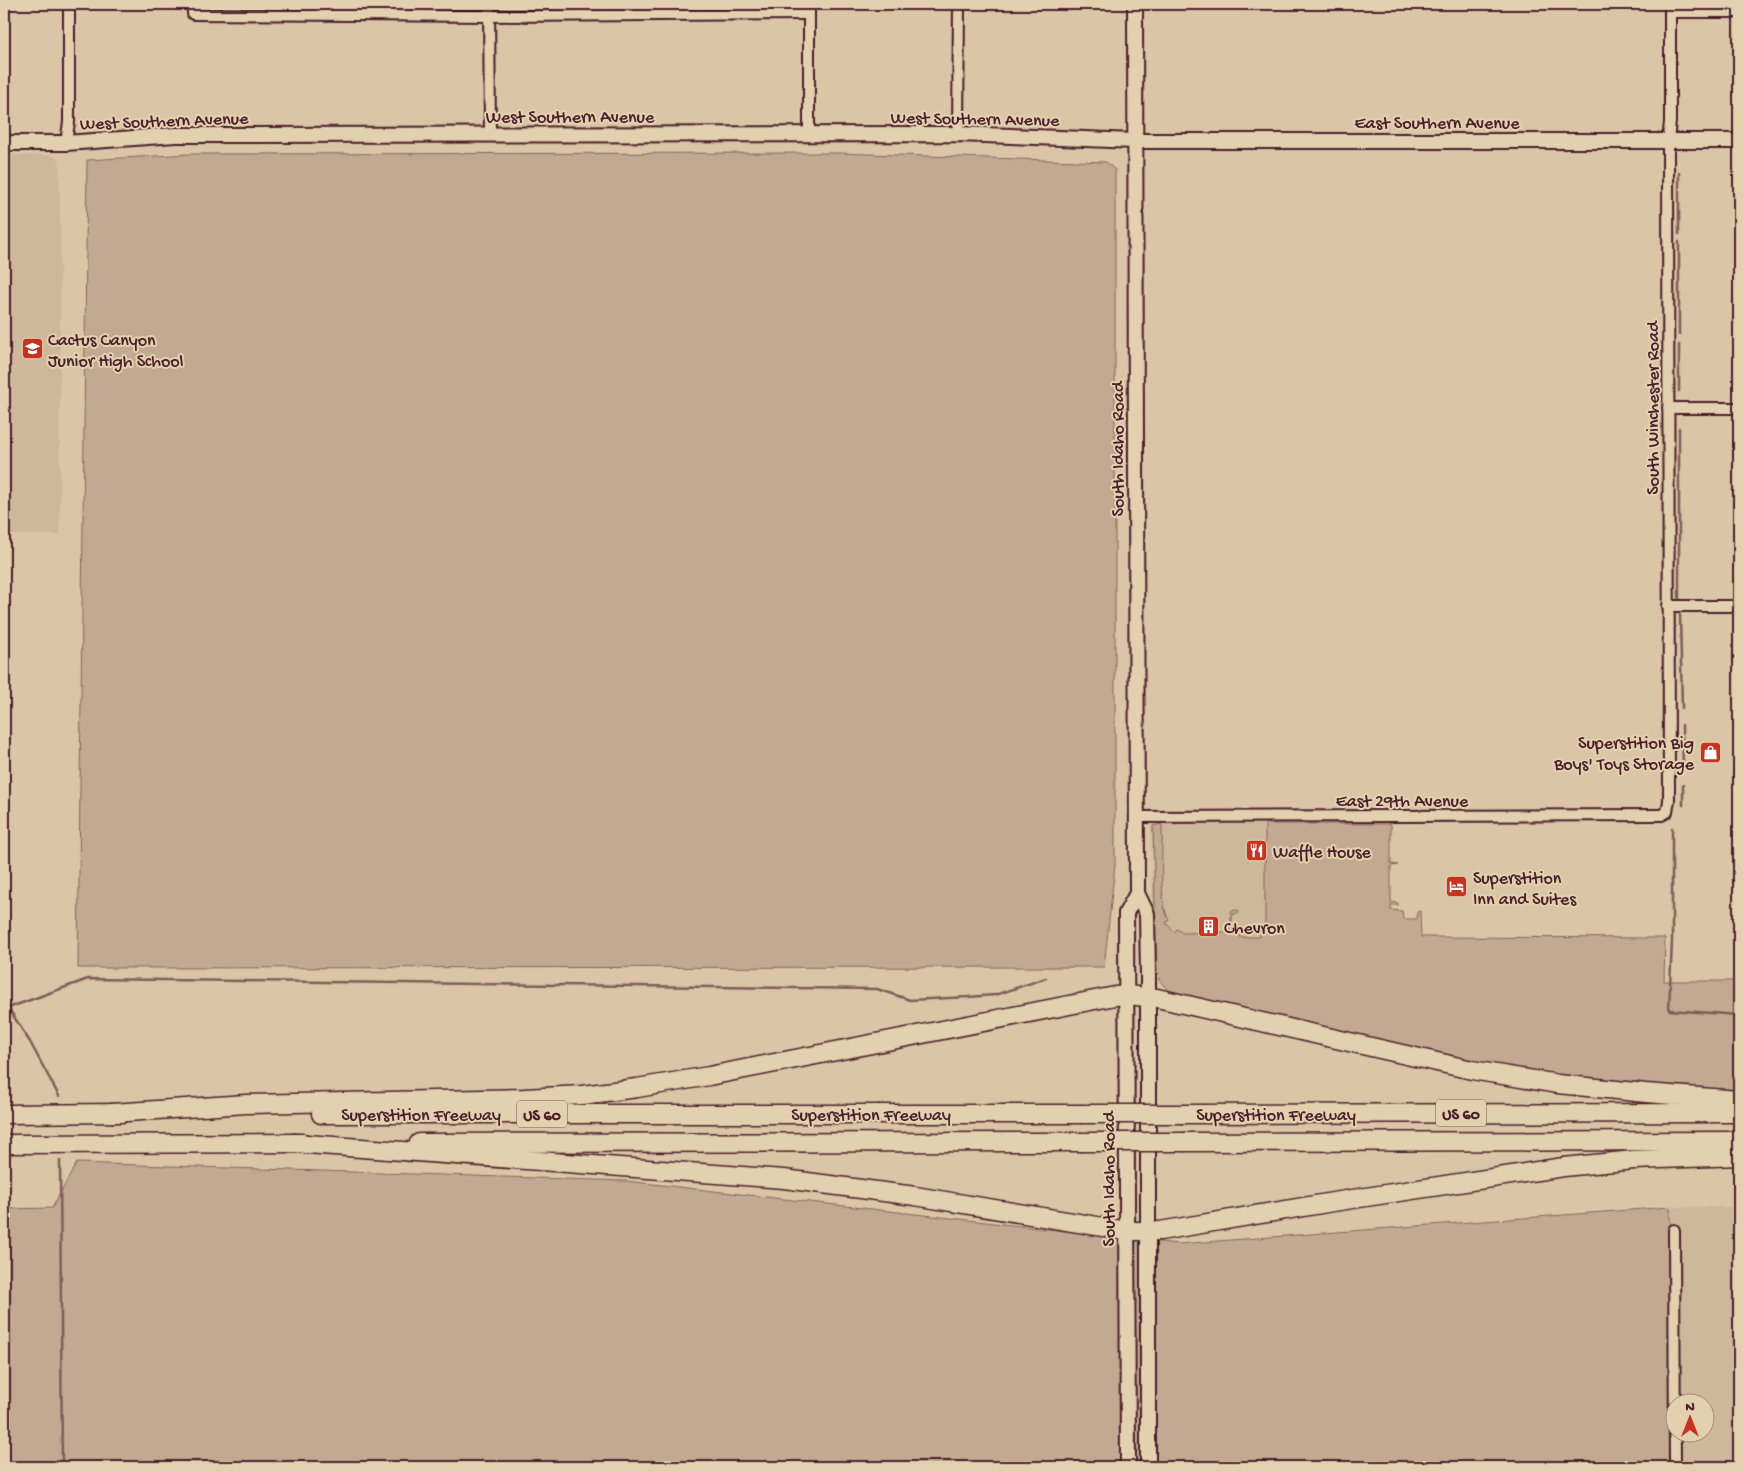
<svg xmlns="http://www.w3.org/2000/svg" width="1743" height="1471" viewBox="0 0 1743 1471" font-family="'Gochi Hand',sans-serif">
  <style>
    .built { fill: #ceb89c; fill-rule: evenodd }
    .green { fill: #c2aa92; stroke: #86645e }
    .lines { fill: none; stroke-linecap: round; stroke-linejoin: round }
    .stream { stroke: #7f5c59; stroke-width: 2.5 }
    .street-casing { stroke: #4a1f2b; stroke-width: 14 }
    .secondary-casing { stroke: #4a1f2b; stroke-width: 18 }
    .highway-casing { stroke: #4a1f2b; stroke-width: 21 }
    .street { stroke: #e3d0ae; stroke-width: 10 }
    .secondary { stroke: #e3d0ae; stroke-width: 14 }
    .highway { stroke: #e3d0ae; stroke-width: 18 }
    .highway-bridge-casing { stroke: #4a1f2b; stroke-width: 21; stroke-linecap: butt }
    .highway-bridge { stroke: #e3d0ae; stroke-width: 18 }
    .labels { text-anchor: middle; stroke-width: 4; stroke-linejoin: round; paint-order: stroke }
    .shield { fill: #e3d0ae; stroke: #785452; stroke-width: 1 }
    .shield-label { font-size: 16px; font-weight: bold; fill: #4a1f2b }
    .street-label { font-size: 18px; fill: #4a1f2b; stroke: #e3d0ae }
    .poi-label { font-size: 18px; fill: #4a1f2b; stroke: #e3d0ae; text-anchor: start }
  </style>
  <rect width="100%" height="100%" fill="#dac6a6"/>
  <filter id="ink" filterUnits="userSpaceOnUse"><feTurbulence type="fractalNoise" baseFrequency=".02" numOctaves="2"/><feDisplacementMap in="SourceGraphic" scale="10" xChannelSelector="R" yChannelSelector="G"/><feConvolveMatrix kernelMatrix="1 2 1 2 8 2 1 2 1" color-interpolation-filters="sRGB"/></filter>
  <g filter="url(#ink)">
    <g class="built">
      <polygon points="4,155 52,155 59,160 60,164 60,535 4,535"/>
      <polygon points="1265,822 1267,946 1153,949 1151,825 1157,823"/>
      <path d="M1670,1207H1739V1467H1673ZM1676,1404H1706V1434H1676Z"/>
    </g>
    <g class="green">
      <polygon points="838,153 1106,162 1115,170 1115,865 1104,967 78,968 87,160 190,154"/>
      <path d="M1161,824L1162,825C1163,848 1158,903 1169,920L1166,923L1174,932L1177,929L1182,933L1227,932L1231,928V911L1238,910L1239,913L1232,914V929H1240V937H1260V930L1265,929V824H1391V864L1398,865L1391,866V902L1398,903V905H1391V910L1402,911L1403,919H1417V912L1420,911L1421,937L1665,938L1664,981H1739V1093L1528,1075L1363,1037L1294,1019L1196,999L1168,990L1158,979L1160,978L1157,969L1156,946L1153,826Z"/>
      <polygon points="77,1163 626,1181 1178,1244 1670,1207 1672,1467 4,1467 4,1209 52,1208"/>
    </g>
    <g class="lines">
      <g class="stream">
        <polyline points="1679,173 1679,234"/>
        <polyline points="1679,242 1679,335"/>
        <polyline points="1679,345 1679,391"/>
        <polyline points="1679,428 1679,599"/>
        <polyline points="1680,615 1682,708"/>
        <polyline points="1682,725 1683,767"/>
        <polyline points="1683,785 1683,805"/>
        <polyline points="1672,828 1672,941 1669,1010 1739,1015"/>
        <polyline points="4,1001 30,1042 59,1096"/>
        <polyline points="8,1008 88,979 877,989 910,1000 968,997 995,995 1046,978"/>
        <polyline points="60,1161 62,1467"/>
      </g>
      <defs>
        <g id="street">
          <polyline points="193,4 193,14 489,16 808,14"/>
          <polyline points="489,4 490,135"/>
          <polyline points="809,4 809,135"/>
          <polyline points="1670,12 1739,12"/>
          <polyline points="958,134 959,4"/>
          <polyline points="66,143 69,122 69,4"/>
          <polyline points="1668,408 1739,408"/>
          <polyline points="1668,606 1739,606"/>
          <polyline points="1136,817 1655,815 1662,815 1667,812 1669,801 1668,141 1670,122 1670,4"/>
          <polyline points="1674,1230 1675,1467"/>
        </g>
        <g id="secondary">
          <polyline points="1135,4 1137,893 1147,914 1148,975 1148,1467"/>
          <polyline points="4,143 66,143 175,135 958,134 1135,141 1739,141"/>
          <polyline points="1128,1467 1126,913 1137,893"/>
        </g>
        <g id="highway">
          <polyline points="112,1113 246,1104 524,1098 582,1095 637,1088 709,1076 1115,996 1127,995 1157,998 1472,1070 1558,1084 1646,1093 1739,1100"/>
          <polyline points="4,1114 122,1113"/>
          <polyline points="321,1114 1080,1114"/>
          <polyline points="1183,1114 1739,1113"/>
          <polyline points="1185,1142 1739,1141"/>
          <polyline points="293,1143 784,1179 915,1196 1127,1231 1160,1231 1333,1202 1564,1167 1634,1160 1739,1156"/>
          <polyline points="419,1143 1080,1142"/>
          <polyline points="4,1144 303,1143"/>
        </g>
      </defs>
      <use href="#street" class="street-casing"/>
      <use href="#secondary" class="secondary-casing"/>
      <use href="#highway" class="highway-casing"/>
      <use href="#street" class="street"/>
      <use href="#secondary" class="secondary"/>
      <use href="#highway" class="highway"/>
      <defs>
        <g id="highway-bridge">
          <polyline points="1080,1114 1183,1114"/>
          <polyline points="1080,1142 1185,1142"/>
        </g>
      </defs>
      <use href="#highway-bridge" class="highway-bridge-casing"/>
      <use href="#highway-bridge" class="highway-bridge"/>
    </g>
  </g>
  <defs>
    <symbol id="school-square" viewBox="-11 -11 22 22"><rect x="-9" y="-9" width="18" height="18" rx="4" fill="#c8321e" stroke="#e3d0ae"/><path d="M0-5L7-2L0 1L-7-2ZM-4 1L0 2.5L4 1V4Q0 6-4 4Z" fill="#fff"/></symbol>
    <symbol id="shop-square" viewBox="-11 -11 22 22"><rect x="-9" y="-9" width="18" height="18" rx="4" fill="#c8321e" stroke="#e3d0ae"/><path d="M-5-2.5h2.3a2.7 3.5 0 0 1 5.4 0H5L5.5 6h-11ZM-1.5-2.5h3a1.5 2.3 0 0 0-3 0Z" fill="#fff"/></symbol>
    <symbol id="restaurant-square" viewBox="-11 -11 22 22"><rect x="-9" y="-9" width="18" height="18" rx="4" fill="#c8321e" stroke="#e3d0ae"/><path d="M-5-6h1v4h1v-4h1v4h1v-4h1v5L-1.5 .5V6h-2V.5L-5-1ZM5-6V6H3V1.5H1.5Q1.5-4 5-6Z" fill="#fff"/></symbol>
    <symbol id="hotel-square" viewBox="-11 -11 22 22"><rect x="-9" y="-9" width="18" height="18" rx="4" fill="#c8321e" stroke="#e3d0ae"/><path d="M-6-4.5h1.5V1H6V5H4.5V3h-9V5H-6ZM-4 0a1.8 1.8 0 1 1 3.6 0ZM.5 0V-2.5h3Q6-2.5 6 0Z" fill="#fff"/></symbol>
    <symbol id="building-square" viewBox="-11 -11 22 22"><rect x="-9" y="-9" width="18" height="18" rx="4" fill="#c8321e" stroke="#e3d0ae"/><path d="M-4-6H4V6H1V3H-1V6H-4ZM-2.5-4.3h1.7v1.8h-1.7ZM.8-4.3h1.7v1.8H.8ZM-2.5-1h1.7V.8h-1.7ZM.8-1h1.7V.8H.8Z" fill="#fff"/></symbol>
  </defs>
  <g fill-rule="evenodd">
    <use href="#school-square" x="20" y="336" width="25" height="25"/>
    <use href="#shop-square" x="1698" y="740" width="25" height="25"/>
    <use href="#restaurant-square" x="1244" y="838" width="25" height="25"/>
    <use href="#hotel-square" x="1444" y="874" width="25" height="25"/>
    <use href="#building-square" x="1196" y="914" width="25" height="25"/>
  </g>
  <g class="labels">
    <g class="shield">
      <rect x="1436" y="1099.5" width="50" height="27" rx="4"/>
      <rect x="517" y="1100.5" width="50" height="27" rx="4"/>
    </g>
    <g class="shield-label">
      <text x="1461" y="1119">US 60</text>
      <text x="542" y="1120">US 60</text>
    </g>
    <g class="street-label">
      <text x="570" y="122">West Southern Avenue</text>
      <text transform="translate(975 118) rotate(1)" y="6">West Southern Avenue</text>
      <text transform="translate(164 120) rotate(-2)" y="6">West Southern Avenue</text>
      <text x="1437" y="128">East Southern Avenue</text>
      <text transform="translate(1652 408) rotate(-90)" y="6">South Winchester Road</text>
      <text transform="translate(1117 449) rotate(-90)" y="6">South Idaho Road</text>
      <text x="1402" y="806">East 29th Avenue</text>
      <text x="421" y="1120">Superstition Freeway</text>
      <text x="871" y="1120">Superstition Freeway</text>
      <text x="1276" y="1120">Superstition Freeway</text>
      <text transform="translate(1108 1179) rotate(-90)" y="6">South Idaho Road</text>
    </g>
    <g class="poi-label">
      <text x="48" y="345">Cactus Canyon<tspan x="48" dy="21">Junior High School</tspan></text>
      <text x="1694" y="748" text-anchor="end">Superstition Big<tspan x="1694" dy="21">Boys' Toys Storage</tspan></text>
      <text x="1273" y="857">Waffle House</text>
      <text x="1473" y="883">Superstition<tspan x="1473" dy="21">Inn and Suites</tspan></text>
      <text x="1224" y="933">Chevron</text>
    </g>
  </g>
  <rect width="1743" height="1471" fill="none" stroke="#e3d0ae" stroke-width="20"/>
  <rect x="10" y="10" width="1723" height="1451" fill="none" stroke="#4a1f2b" stroke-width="2" filter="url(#ink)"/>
  <g transform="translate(1690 1418)"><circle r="24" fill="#e3d0ae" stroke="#a6897a"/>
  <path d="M0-4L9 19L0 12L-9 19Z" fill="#c8321e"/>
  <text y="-8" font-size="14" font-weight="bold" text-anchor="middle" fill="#4a1f2b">N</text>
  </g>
</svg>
